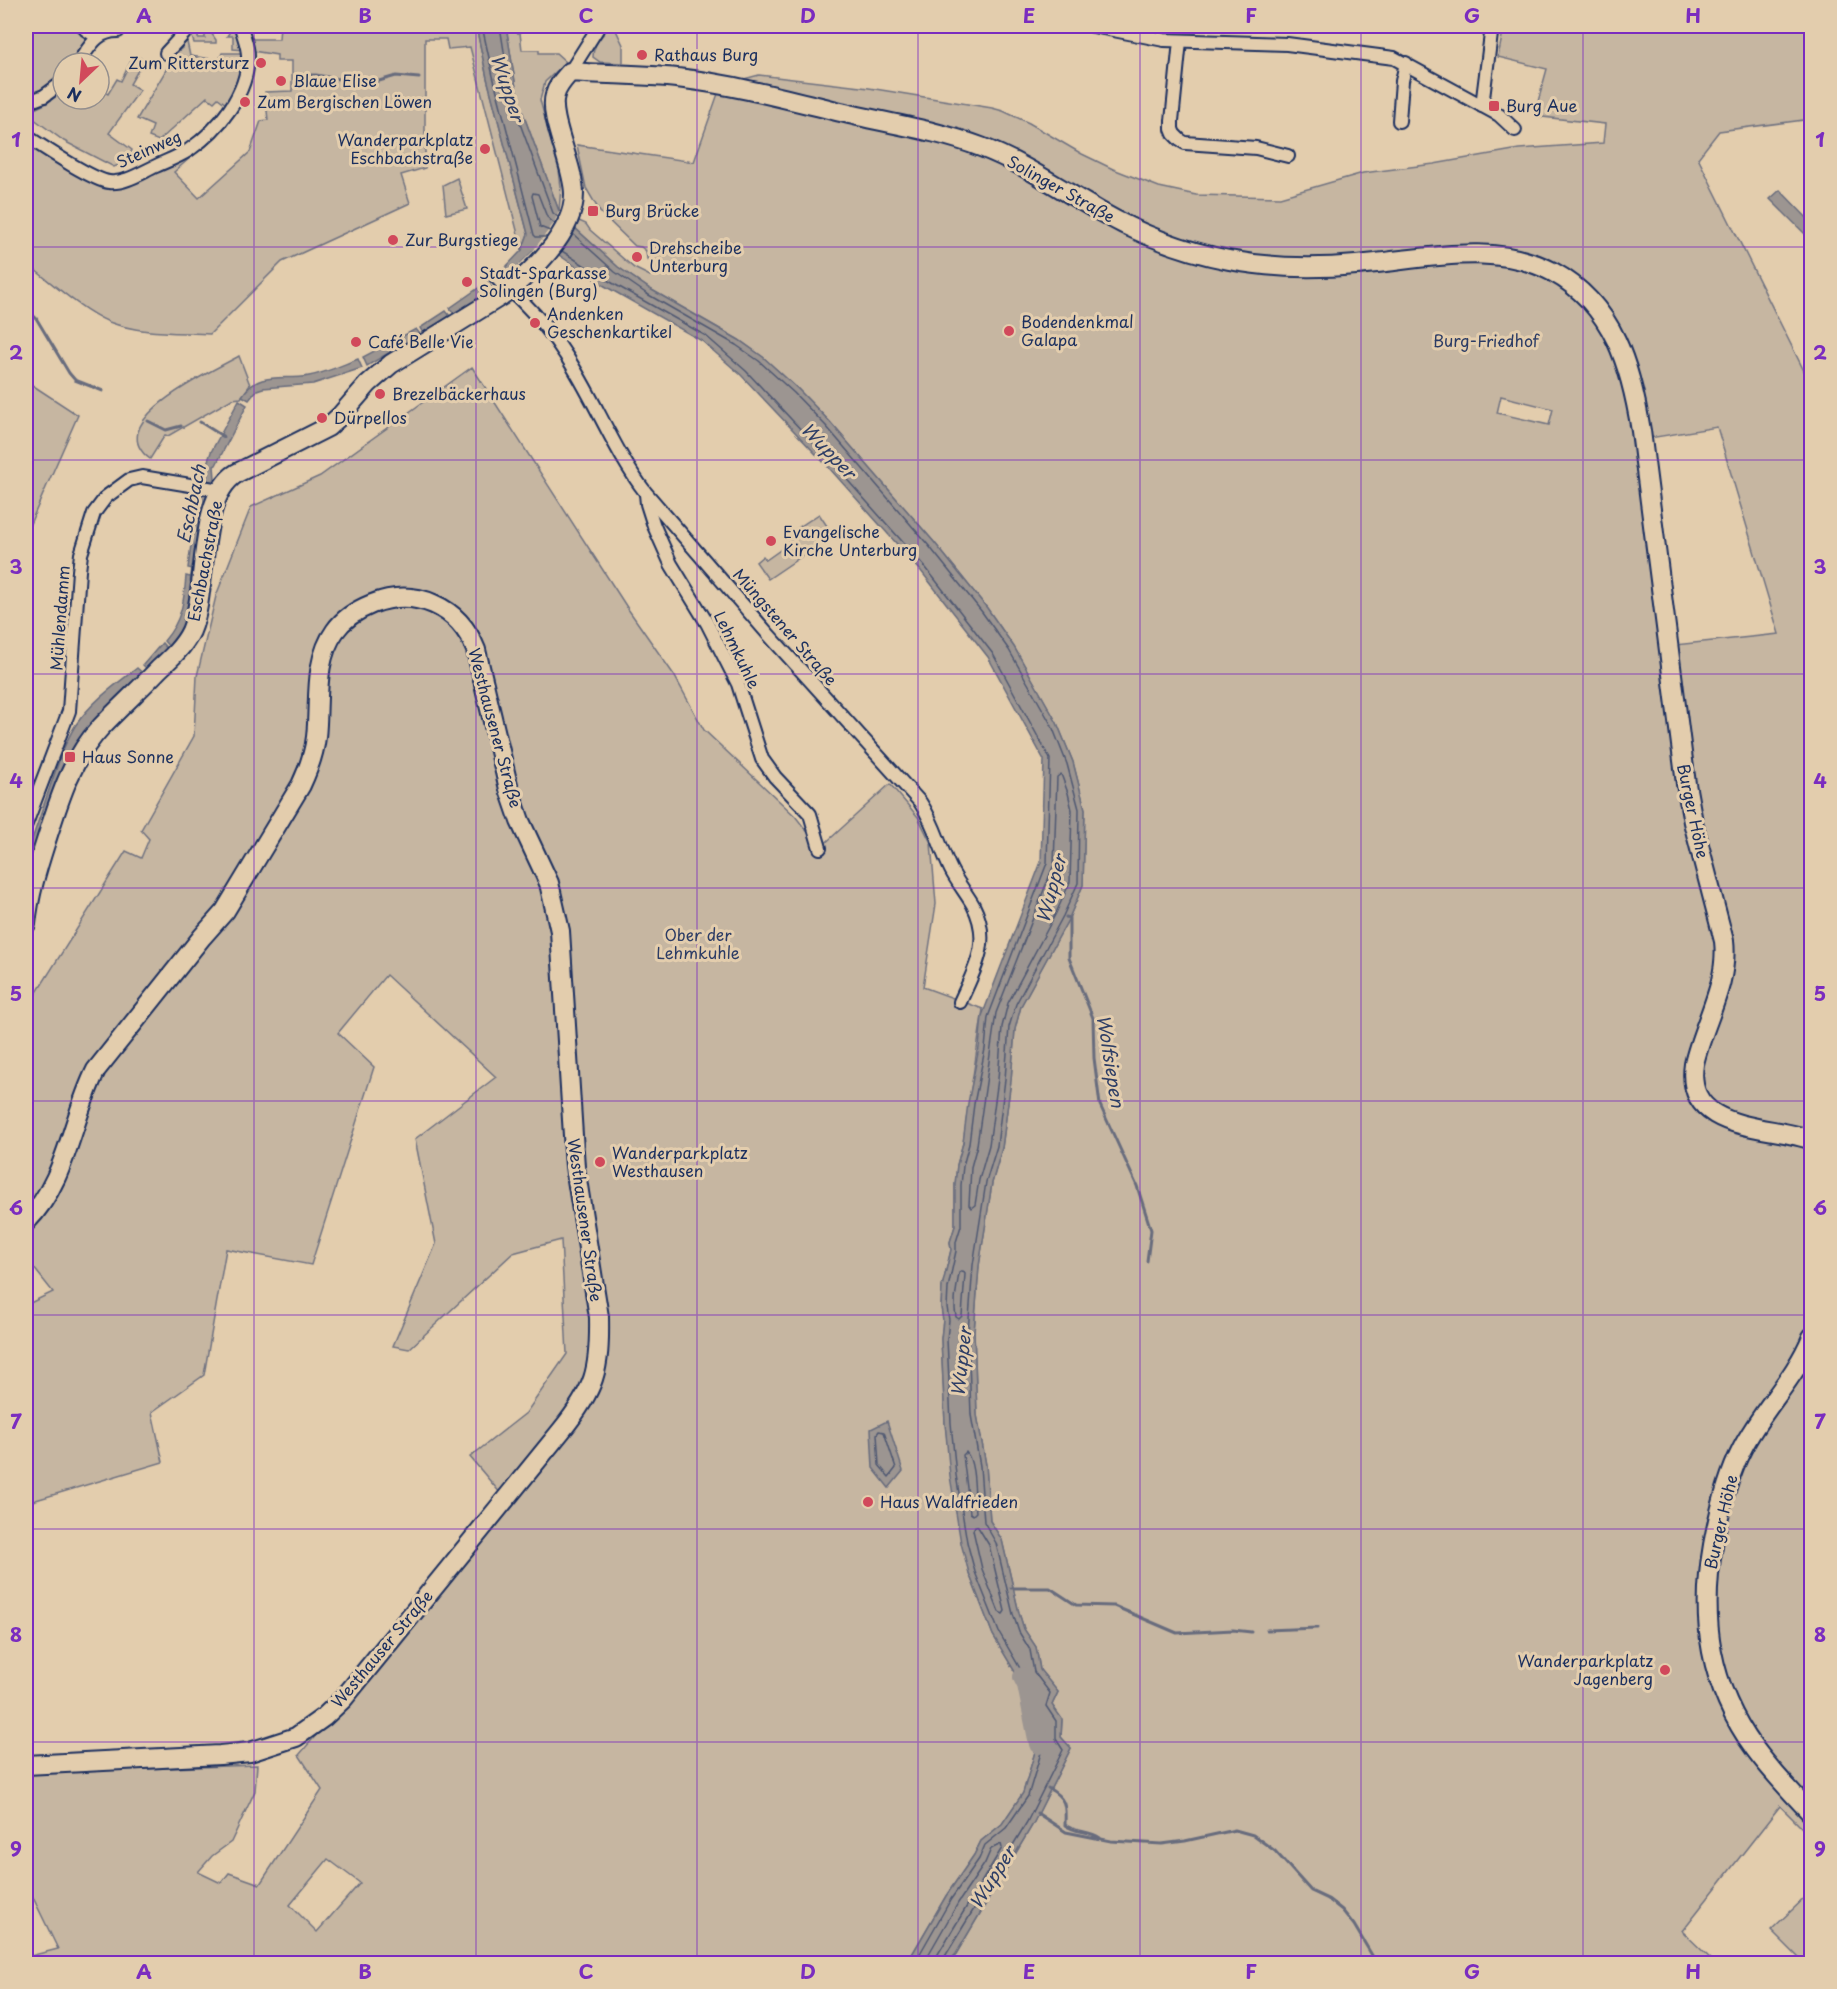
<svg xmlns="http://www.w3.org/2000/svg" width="1837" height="1989" viewBox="0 0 1837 1989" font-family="'Playpen Sans',sans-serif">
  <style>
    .green { fill: #c6b6a1; stroke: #707280; stroke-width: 1.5; fill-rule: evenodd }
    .water { fill: #9c9591; stroke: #686c7d; stroke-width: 1.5 }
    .pier { fill: #e3cdad }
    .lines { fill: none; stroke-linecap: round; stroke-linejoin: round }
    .shore { stroke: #4f5872; stroke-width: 1.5 }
    .stream { stroke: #686c7d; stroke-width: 3 }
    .river { stroke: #9c9591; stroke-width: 20 }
    .minor-casing { stroke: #1b2f5e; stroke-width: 16 }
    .secondary-casing { stroke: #1b2f5e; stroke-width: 22 }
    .minor { stroke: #e3cdad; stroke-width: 12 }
    .secondary { stroke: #e3cdad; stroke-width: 18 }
    .grid { fill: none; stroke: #7b2cbf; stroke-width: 1.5; stroke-opacity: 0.55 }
    .poi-dot { fill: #d1495b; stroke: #e3cdad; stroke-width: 2 }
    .labels { text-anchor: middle; stroke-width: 6; stroke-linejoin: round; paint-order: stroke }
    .poi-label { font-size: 16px; fill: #1b2f5e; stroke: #e3cdad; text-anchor: start }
    .street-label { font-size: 16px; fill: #1b2f5e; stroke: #e3cdad }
    .park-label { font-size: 16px; fill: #2c3c65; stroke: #e3cdad }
    .water-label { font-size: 18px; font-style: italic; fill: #2e3e66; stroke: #e3cdad }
    .neatline { fill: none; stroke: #7b2cbf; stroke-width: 2 }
    .grid-label { font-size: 20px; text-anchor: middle; font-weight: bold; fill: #7b2cbf }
  </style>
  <rect width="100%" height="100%" fill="#e3cdad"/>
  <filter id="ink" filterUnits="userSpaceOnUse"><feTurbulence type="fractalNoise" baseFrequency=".0167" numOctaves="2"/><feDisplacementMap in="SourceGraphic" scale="12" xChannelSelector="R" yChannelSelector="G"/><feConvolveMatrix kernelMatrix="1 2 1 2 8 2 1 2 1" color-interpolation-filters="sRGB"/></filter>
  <g filter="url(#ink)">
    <g class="green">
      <polygon points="26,26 92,26 89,41 74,63 63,63 63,78 61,81 26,99"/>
      <polygon points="228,26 237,26 244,50 233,49 233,36 227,36 229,33"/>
      <path d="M280,26H476L487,78L528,234L522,250L470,47L448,49L446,39H425V168L401,175L410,203L282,262L210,334C177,332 140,334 109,322C81,310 50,281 26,263V136L110,182L187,152L191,157L174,172L199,198L250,152L261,121L268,120L265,92L292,91V61H277V55L253,51L251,39H279Z"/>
      <polygon points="506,26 515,26 517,33 520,33 522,50 539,50 539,53 556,53 566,62 545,82 540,100 559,170 561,187 559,211 518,100"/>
      <path d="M610,26H614L623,45V63L600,62L593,57C593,43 603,35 610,26Z"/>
      <path d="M1504,26H1811V119L1719,131L1698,158L1812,387L1811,1837L1780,1806L1682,1931L1715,1963H947L956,1954L1033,1824L1071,1748L1061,1737L1062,1720L1052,1705L1058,1692L1040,1670L1036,1647L1024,1629L1019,1613L1002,1540L990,1521L986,1465L977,1415L974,1332L979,1266L986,1222L992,1183L1002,1148L1011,1080L1015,1029L1021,1006L1069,918L1083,885L1085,809L1073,762L1057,723L1039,691L1014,647L987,608L934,542L830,422L798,389L763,357L739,340L650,289L618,267L575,228L579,221L586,224L590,230L634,268L650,276L652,271L650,269L653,262L647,259L646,251L641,247L635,246L600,212L586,188L577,145L694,162L721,85L759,75L869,88L992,108L1003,111L1029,123L1082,154L1113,169L1159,187L1196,195L1280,197L1363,173L1434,164L1519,149L1603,143L1605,124L1534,116L1547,69L1498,57ZM1501,396L1553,409L1549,425L1497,413ZM1717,427L1779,634L1675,645L1649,438Z"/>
      <polygon points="192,28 198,29 198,38 205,38 205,35 201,34 201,29 212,34 216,40 216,43 194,43 190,31"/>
      <polygon points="186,37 190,56 219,60 222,53 245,53 243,72 230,107 218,98 214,102 207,97 159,141 149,137 153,126 137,119 166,70 172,56 182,48 178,45"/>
      <polygon points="134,55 144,60 130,84 140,90 109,133 132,150 128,161 114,167 64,141 26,113 47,103 63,91 63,99 99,99 99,89 108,94 117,79 121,81"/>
      <polygon points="457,178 467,209 446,214 443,185"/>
      <path d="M239,356L250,385L241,398L232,399L168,436L165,435L150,459C99,421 215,370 239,356Z"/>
      <path d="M472,367L628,609L674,675L704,730L795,816L820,848L890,784L918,817L931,843L936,904L923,987L983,1009L963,1143L957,1165L955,1185V1226L950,1242L951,1250L942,1287L941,1307L943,1320L941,1339L945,1423L956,1511L969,1573L993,1635L1024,1687L1032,1706L1037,1745L1023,1793L1002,1824L981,1841L974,1855L946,1896L907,1963H26V1957L58,1949L26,1883V1773L257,1765L255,1791L231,1842L212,1856L198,1872L221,1883L229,1873L260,1884L322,1790L299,1755L512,1507L470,1457L526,1413L567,1354L561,1240L513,1253L409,1349L393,1346L436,1244L415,1139L496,1077L386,975L338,1033L374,1067L311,1265L226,1249L204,1375L152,1412L163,1462L26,1503V1305L53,1292L26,1258V1015L32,1000L126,851L141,858L149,839L141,830L194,736L197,676L216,596L251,507L320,476ZM328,1859L360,1883L317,1932L290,1905Z"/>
      <polygon points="26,381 78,415 26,533"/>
      <polygon points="819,514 833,535 768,579 756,562 763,556 766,560 790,543 787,537 795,532 795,530"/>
      <polygon points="1811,1892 1811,1963 1804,1963 1771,1930"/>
    </g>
    <g class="water">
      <polygon points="476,26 506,26 518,100 559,211 579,221 575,228 618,267 650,289 739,340 763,357 798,389 830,422 934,542 987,608 1014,647 1039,691 1057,723 1073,762 1085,809 1083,885 1069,918 1021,1006 1015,1029 1011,1080 1002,1148 992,1183 986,1222 979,1266 974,1332 977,1415 986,1465 990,1521 1002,1540 1019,1613 1024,1629 1036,1647 1040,1670 1058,1692 1052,1705 1062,1719 1061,1737 1071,1748 1033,1824 956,1954 947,1963 907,1963 946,1896 974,1855 981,1841 1002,1824 1023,1793 1037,1745 1032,1706 1024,1687 993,1635 969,1573 961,1543 950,1476 945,1423 941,1339 943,1320 941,1307 942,1287 951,1250 950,1242 955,1226 955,1185 957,1165 963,1143 968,1103 979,1048 982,1016 1041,862 1044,760 988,657 921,571 830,469 741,375 702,341 603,285 556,253 542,242 507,277 502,271 522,250 528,234 487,78"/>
      <polygon points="1780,190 1811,222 1811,227 1805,234 1770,199"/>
      <polygon points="487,282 494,290 454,314 450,308"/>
      <polygon points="446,311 450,316 423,333 420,328"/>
      <polygon points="416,329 420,334 367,366 363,357"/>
      <path d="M358,359L362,368L313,384L263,388L257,390L249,400L242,396C259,370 283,381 309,376C326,373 342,365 358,359Z"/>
      <polygon points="239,400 247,405 216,465 214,466 215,478 213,483 201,481 211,452"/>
      <polygon points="198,490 211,492 197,570 188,568"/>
      <path d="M186,576L195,578L186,627L171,649L164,641C182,620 184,602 186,576Z"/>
      <polygon points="162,643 169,651 149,671 143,665"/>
      <path d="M137,668L146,676L83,739L78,741L69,756L62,752C66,743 70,734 75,726C91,702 115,685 137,668Z"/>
      <polygon points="61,755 68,760 26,876 26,857"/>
      <polygon points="887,1421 903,1471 889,1488 873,1468 871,1429"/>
    </g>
    <polygon class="pier" points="559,211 579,221 556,257 525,264 507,280 499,273 502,271 507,277 532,252 554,223"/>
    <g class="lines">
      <g class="shore">
        <polyline points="482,26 493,76 534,235 536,237 546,237"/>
        <polyline points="500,26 512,102 553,213 558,217"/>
        <polyline points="550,231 540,227 532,196 533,193 538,194 547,217 555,224"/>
        <polyline points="573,234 615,272 647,294 736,345 759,361 794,393 826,426 929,546 982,612 1009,650 1034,694 1052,726 1067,764 1079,809 1078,883 1063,916 1016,1004 1009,1027 1005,1079 997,1146 986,1182 980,1221 973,1265 968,1332 971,1415 980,1466 984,1522 996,1543 1013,1614 1019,1632 1030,1650 1034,1672 1050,1693 1046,1706 1056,1721 1056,1739 1063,1750 1027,1822 944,1958 943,1964"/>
        <polyline points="562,251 607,280 706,336 746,371 834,465 926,568 993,654 1050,759 1047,863 988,1017 985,1049 974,1104 969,1144 963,1166 961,1185 961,1226 956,1242 956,1251 948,1288 947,1307 949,1320 947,1339 951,1423 956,1475 967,1542 975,1572 999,1632 1029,1684 1038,1704 1043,1746 1028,1796 1006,1828 985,1845 979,1859 951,1899 914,1964"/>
        <polygon points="1061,774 1068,793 1072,810 1070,882 1056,913 1008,1003 1002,1027 998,1079 989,1145 979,1180 975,1205 971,1208 969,1205 971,1167 977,1145 996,1013 1054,864 1057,777"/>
        <path d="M963,1271L965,1274L962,1316L959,1319L956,1317C953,1301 957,1288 959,1273Z"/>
        <polygon points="879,1431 884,1432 896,1468 889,1477 879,1465 877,1434"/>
        <path d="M966,1452C976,1463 974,1496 976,1512L973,1515L970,1513L963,1455Z"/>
        <polygon points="975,1526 978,1527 989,1545 1005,1611 1003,1614 999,1612 982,1569 973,1530"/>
        <polyline points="923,1964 958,1903 985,1863 991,1849 1001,1844 1002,1848 938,1954 936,1964"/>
      </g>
      <g class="stream">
        <polyline points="296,75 316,75 350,81 379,81 396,76 419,78"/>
        <polyline points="26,309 36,318 69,373 75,380 103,391"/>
        <polyline points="148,421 166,430 181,426"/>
        <polyline points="200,422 224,437"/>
        <polyline points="191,581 193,566"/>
        <polyline points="1066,917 1069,918 1069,958 1093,1018 1094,1058 1100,1105 1137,1186 1151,1230 1147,1261"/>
        <polyline points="1011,1588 1050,1588 1076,1605 1114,1606 1177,1633 1233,1630 1251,1632"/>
        <polyline points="1267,1630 1317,1628"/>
        <path d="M1048,1788C1066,1798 1066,1805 1065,1825C1075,1833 1090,1830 1100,1838"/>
        <polyline points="1037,1813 1066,1832 1111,1841 1162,1844 1185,1841 1235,1830 1253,1835 1275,1851 1311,1891 1328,1899 1342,1910 1354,1925 1373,1957 1382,1964"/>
      </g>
      <polyline class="river" points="1023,1677 1027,1685 1039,1744"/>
      <defs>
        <g id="minor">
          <polyline points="1093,26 1164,40 1287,44 1394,58 1499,115 1515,130"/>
          <polyline points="85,29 97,37"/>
          <polyline points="1180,41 1172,121 1172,129 1174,134 1180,140 1185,143 1256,148 1288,156"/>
          <polyline points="166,53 191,26"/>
          <path d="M78,63C90,47 96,31 118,31L119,26"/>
          <polyline points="570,72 599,26"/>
          <polyline points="26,103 44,96 63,82"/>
          <polyline points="1482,106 1492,26"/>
          <polyline points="1399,121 1402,81 1406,63"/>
          <path d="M26,136C43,147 92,180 109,182C125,184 142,172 156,166C167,161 180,156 189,150C219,129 248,94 248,56C248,45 243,36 241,26"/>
          <path d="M495,276C503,286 513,292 522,301C538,317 553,335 565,354C595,399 613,450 646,493L769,635L920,802C935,824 939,846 951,870C957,882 966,893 973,905C992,942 975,968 960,1002"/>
          <polyline points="646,494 647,504 654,526 671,564 707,623 738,684 762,759 775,777 810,814 820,848"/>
          <polyline points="26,824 69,711 79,571 81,554 94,513 106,497 129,480 142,477 220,490"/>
        </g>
        <g id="secondary">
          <path d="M26,924C29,895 37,869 46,841C59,800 71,759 101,727C120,707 140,689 159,669C171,658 184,646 191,631C209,589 196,498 237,473L328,427L341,415L368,384L391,364L501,296C530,274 574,234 574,194C574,166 548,117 555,95C557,86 564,79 570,72C608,75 647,74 685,79C743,86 801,103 858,116C899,125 942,132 981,147C1023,163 1060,189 1099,211C1139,234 1183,251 1229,260C1271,268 1313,269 1356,265C1421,260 1493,240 1553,272C1614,305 1631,368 1641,431L1686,784L1693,822L1724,941C1729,984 1703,1023 1694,1064C1684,1133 1768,1124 1812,1140"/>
          <path d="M26,1222C67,1181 71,1120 96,1070L202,937L225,911L301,785C308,770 314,755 316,737C320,702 313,662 335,631C344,618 357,610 372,604C415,587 459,606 476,650L509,789L520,821L549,883L560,931L575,1167L599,1317C600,1371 595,1389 561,1431L343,1699L324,1717L296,1737L250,1752L220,1755L26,1765"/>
          <path d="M1812,1337C1795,1379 1762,1409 1742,1449C1727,1478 1719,1512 1713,1545C1700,1619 1709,1686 1755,1749C1772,1772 1792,1793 1812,1814"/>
        </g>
      </defs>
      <use href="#minor" class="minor-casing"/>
      <use href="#secondary" class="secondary-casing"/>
      <use href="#minor" class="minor"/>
      <use href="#secondary" class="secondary"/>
    </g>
  </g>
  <path class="grid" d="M254,26V1964M476,26V1964M697,26V1964M918,26V1964M1140,26V1964M1361,26V1964M1583,26V1964M26,247H1812M26,460H1812M26,674H1812M26,888H1812M26,1101H1812M26,1315H1812M26,1529H1812M26,1742H1812"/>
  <g class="poi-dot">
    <circle cx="642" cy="55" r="6"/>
    <circle cx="261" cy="63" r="6"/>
    <circle cx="281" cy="81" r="6"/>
    <circle cx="245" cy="102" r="6"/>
    <rect x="1488" y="100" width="12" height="12" rx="3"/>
    <circle cx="485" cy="149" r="6"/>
    <rect x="587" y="205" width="12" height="12" rx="3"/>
    <circle cx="393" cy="240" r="6"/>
    <circle cx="637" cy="257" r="6"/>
    <circle cx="467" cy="282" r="6"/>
    <circle cx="535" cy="323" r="6"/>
    <circle cx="1009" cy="331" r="6"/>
    <circle cx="356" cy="342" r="6"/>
    <circle cx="380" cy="394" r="6"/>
    <circle cx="322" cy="418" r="6"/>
    <circle cx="771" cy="541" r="6"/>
    <rect x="64" y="751" width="12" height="12" rx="3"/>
    <circle cx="600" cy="1162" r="6"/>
    <circle cx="868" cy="1502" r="6"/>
    <circle cx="1665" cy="1670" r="6"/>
  </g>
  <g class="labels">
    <g class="poi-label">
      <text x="654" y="61">Rathaus Burg</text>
      <text x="249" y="69" text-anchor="end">Zum Rittersturz</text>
      <text x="293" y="87">Blaue Elise</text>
      <text x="257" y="108">Zum Bergischen Löwen</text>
      <text x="1506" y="112">Burg Aue</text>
      <text x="473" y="146" text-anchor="end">Wanderparkplatz<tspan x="473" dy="18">Eschbachstraße</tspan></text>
      <text x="605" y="217">Burg Brücke</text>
      <text x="405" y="246">Zur Burgstiege</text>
      <text x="649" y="254">Drehscheibe<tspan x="649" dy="18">Unterburg</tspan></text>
      <text x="479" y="279">Stadt-Sparkasse<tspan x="479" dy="18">Solingen (Burg)</tspan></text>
      <text x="547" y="320">Andenken<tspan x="547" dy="18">Geschenkartikel</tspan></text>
      <text x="1021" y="328">Bodendenkmal<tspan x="1021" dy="18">Galapa</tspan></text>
      <text x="368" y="348">Café Belle Vie</text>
      <text x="392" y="400">Brezelbäckerhaus</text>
      <text x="334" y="424">Dürpellos</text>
      <text x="783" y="538">Evangelische<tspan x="783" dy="18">Kirche Unterburg</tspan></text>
      <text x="82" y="763">Haus Sonne</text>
      <text x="612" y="1159">Wanderparkplatz<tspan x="612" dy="18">Westhausen</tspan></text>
      <text x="880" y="1508">Haus Waldfrieden</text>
      <text x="1653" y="1667" text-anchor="end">Wanderparkplatz<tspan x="1653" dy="18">Jagenberg</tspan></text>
    </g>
    <g class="street-label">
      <text transform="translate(149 149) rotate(-24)" y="6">Steinweg</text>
      <text transform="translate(1061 189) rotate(29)" y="6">Solinger Straße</text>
      <text transform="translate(205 561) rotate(-79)" y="6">Eschbachstraße</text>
      <text transform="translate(60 618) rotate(-86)" y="6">Mühlendamm</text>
      <text transform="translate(785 627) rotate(49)" y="6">Müngstener Straße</text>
      <text transform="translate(737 650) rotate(64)" y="6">Lehmkuhle</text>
      <text transform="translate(495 728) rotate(75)" y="6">Westhausener Straße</text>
      <text transform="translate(1693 811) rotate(78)" y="6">Burger Höhe</text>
      <text transform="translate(585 1220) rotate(82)" y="6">Westhausener Straße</text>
      <text transform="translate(1721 1522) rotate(-77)" y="6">Burger Höhe</text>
      <text transform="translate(382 1649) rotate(-50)" y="6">Westhauser Straße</text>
    </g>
    <g class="park-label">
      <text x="1486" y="347">Burg-Friedhof</text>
      <text x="698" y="941">Ober der<tspan x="698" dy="18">Lehmkuhle</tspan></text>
    </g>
    <g class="water-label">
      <text transform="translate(507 88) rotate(72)" y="6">Wupper</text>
      <text transform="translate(828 451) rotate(46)" y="6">Wupper</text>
      <text transform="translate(192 504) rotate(-78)" y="6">Eschbach</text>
      <text transform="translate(1052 889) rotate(-75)" y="6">Wupper</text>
      <text transform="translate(1110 1061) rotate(81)" y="6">Wolfsiepen</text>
      <text transform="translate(962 1362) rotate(-84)" y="6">Wupper</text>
      <text transform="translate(993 1878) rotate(-58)" y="6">Wupper</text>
    </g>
  </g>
  <rect width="1837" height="1989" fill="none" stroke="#e3cdad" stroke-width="66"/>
  <g transform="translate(81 81) rotate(206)"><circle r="28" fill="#e3cdad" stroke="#938e8d" stroke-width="1.5"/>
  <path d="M0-4.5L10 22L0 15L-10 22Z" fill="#d1495b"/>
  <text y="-9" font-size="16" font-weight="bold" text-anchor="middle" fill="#1b2f5e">N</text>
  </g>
  <rect x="33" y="33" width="1771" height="1923" class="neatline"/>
  <g class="grid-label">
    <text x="144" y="23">A</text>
    <text x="365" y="23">B</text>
    <text x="586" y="23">C</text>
    <text x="808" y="23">D</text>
    <text x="1029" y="23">E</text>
    <text x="1251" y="23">F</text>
    <text x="1472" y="23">G</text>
    <text x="1693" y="23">H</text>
    <text x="16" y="147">1</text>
    <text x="1820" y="147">1</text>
    <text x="16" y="360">2</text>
    <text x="1820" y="360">2</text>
    <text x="16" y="574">3</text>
    <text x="1820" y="574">3</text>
    <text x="16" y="788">4</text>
    <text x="1820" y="788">4</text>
    <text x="16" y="1001">5</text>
    <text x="1820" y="1001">5</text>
    <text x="16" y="1215">6</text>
    <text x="1820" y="1215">6</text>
    <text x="16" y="1429">7</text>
    <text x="1820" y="1429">7</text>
    <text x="16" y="1642">8</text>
    <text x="1820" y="1642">8</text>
    <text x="16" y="1856">9</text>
    <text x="1820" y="1856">9</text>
    <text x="144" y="1979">A</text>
    <text x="365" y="1979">B</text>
    <text x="586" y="1979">C</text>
    <text x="808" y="1979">D</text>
    <text x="1029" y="1979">E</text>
    <text x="1251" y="1979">F</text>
    <text x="1472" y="1979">G</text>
    <text x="1693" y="1979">H</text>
  </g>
</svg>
